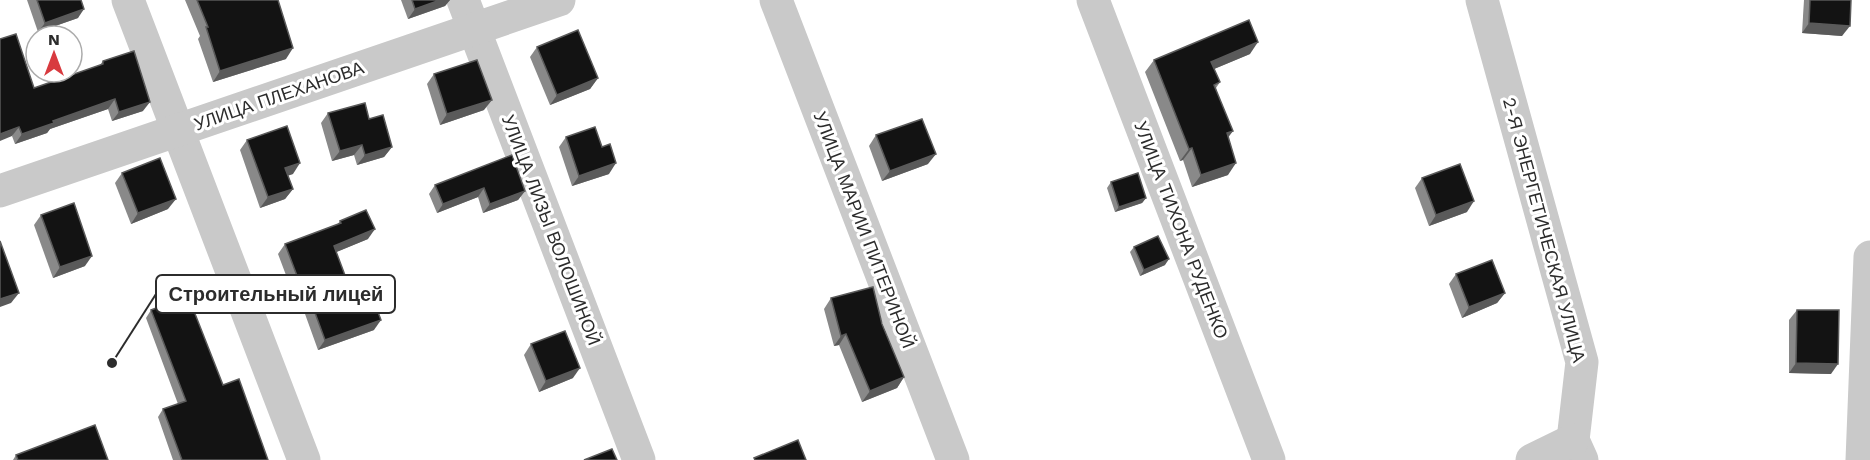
<svg xmlns="http://www.w3.org/2000/svg" width="1870" height="460" viewBox="0 0 1870 460" font-family="'Work Sans',sans-serif">
  <style>
    .lines { fill: none; stroke-linecap: round; stroke-linejoin: round }
    .minor { stroke: #c9c9c9; stroke-width: 33 }
    .wall { fill: #898989 }
    .shaded-wall { fill: #5a5a5a }
    .building { fill: #131313; stroke: #5a5a5a; stroke-width: 1.5 }
    .labels { text-anchor: middle; stroke-width: 6; stroke-linejoin: round; paint-order: stroke }
    .street-label { font-size: 18px; fill: #2c2c2c; stroke: #fff }
    .leader { fill: none; stroke: #2c2c2c; stroke-width: 2 }
    .callout-dot { fill: #2c2c2c; stroke: #fff; stroke-width: 2 }
    .callout { fill: #fff; stroke: #2c2c2c; stroke-width: 2 }
    .callout-label { font-size: 20px; text-anchor: middle; font-weight: bold; fill: #2c2c2c }
  </style>
  <rect width="100%" height="100%" fill="#fff"/>
  <g class="lines">
    <g class="minor">
      <polyline points="128,0 304,460"/>
      <polyline points="463,0 639,460"/>
      <polyline points="776,0 953,460"/>
      <polyline points="1093,0 1269,460"/>
      <polyline points="1482,0 1582,362 1573,440 1582,460"/>
      <polyline points="0,191 559,0"/>
      <polyline points="1532,460 1573,440"/>
      <polyline points="1862,460 1870,257"/>
    </g>
  </g>
  <g class="wall">
    <polygon points="27,0 81,0 78,18 38,32"/>
    <polygon points="185,0 278,0 286,59 213,82 198,39 200,36"/>
    <polygon points="401,0 450,0 445,6 408,19"/>
    <polygon points="1804,0 1851,0 1842,36 1802,33"/>
    <polygon points="537,47 598,78 590,89 550,105 530,57"/>
    <polygon points="1250,54 1214,69 1220,82 1216,88 1228,138 1228,175 1192,187 1183,160 1180,161 1145,72 1154,60"/>
    <polygon points="103,61 143,111 112,121 108,109 50,129 47,133 15,144 12,136 34,88 100,65"/>
    <polygon points="434,74 484,110 440,125 427,84"/>
    <polygon points="328,113 369,119 392,147 384,157 357,165 354,155 332,161 321,123"/>
    <polygon points="876,135 928,164 882,181 869,146"/>
    <polygon points="566,137 609,174 572,186 559,147"/>
    <polygon points="247,140 293,174 288,175 293,189 285,199 260,208 240,150"/>
    <polygon points="122,173 168,209 131,224 115,183"/>
    <polygon points="1422,178 1467,212 1429,226 1415,188"/>
    <polygon points="1111,182 1146,198 1142,203 1115,212 1107,188"/>
    <polygon points="435,185 525,191 518,200 483,213 478,197 437,213 429,194"/>
    <polygon points="41,215 85,266 53,278 34,225"/>
    <polygon points="340,221 368,239 336,252 349,286 374,330 318,350 296,289 292,291 278,254 285,244 337,225"/>
    <polygon points="1134,247 1165,265 1140,276 1130,252"/>
    <polygon points="1456,274 1505,293 1497,303 1462,318 1449,284"/>
    <polygon points="831,298 882,324 904,377 897,388 862,402 839,345 834,346 824,309"/>
    <polygon points="151,310 268,460 173,460 158,417 163,409 178,404 146,318"/>
    <polygon points="1797,310 1831,374 1789,373 1789,320"/>
    <polygon points="531,344 573,378 539,392 524,355"/>
    <polygon points="16,455 108,460 13,460"/>
  </g>
  <g class="shaded-wall">
    <polygon points="440,0 450,0 445,6 408,19 415,9"/>
    <polygon points="84,9 78,18 38,32 45,23"/>
    <polygon points="1809,23 1850,26 1842,36 1802,33"/>
    <polygon points="1258,42 1250,54 1202,74 1211,62"/>
    <polygon points="293,48 286,59 213,82 220,71"/>
    <polygon points="598,78 590,89 550,105 557,95"/>
    <polygon points="115,99 108,109 50,129 47,133 15,144 22,134 53,121"/>
    <polygon points="492,100 484,110 440,125 447,114"/>
    <polygon points="150,102 143,111 112,121 119,112"/>
    <polygon points="19,127 12,136 0,141 0,134"/>
    <polygon points="1233,131 1224,143 1227,133"/>
    <polygon points="362,145 354,155 332,161 340,151"/>
    <polygon points="392,147 384,157 357,165 365,155"/>
    <polygon points="1192,148 1183,160 1180,161 1189,149"/>
    <polygon points="936,154 928,164 882,181 890,171"/>
    <polygon points="300,163 293,174 278,179 285,168"/>
    <polygon points="616,163 609,174 572,186 579,176"/>
    <polygon points="1236,163 1228,175 1192,187 1201,175"/>
    <polygon points="484,188 478,197 437,213 443,204"/>
    <polygon points="293,189 285,199 260,208 268,197"/>
    <polygon points="525,191 518,200 483,213 490,204"/>
    <polygon points="1146,198 1142,203 1115,212 1119,207"/>
    <polygon points="176,199 168,209 131,224 138,213"/>
    <polygon points="1474,201 1467,212 1429,226 1436,215"/>
    <polygon points="375,229 368,239 327,256 334,246"/>
    <polygon points="92,256 85,266 53,278 60,267"/>
    <polygon points="1169,259 1165,265 1140,276 1144,270"/>
    <polygon points="303,280 296,289 292,291 299,281"/>
    <polygon points="19,293 11,303 0,307 0,299"/>
    <polygon points="1505,293 1497,303 1462,318 1469,307"/>
    <polygon points="381,320 374,330 318,350 325,340"/>
    <polygon points="846,334 839,345 834,346 841,336"/>
    <polygon points="1796,363 1838,364 1831,374 1789,373"/>
    <polygon points="580,368 573,378 539,392 546,381"/>
    <polygon points="904,377 897,388 862,402 870,391"/>
  </g>
  <g class="building">
    <polygon points="37,0 81,0 84,9 45,23"/>
    <polygon points="197,0 278,0 293,48 220,71 206,27 208,27"/>
    <polygon points="412,0 440,0 415,9"/>
    <polygon points="1810,0 1851,0 1850,26 1809,23"/>
    <polygon points="1249,20 1258,42 1211,62 1220,82 1214,85 1233,131 1227,133 1236,163 1201,175 1192,148 1189,149 1154,60"/>
    <polygon points="578,30 598,78 557,95 537,47"/>
    <polygon points="16,34 34,88 103,64 103,61 134,51 150,102 119,112 115,99 53,121 54,123 22,134 19,127 0,134 0,39"/>
    <polygon points="477,60 492,100 447,114 434,74"/>
    <polygon points="365,103 369,119 383,115 392,147 365,155 362,145 340,151 328,113"/>
    <polygon points="922,119 936,154 890,171 876,135"/>
    <polygon points="287,126 300,163 285,168 293,189 268,197 247,140"/>
    <polygon points="595,127 602,147 610,144 616,163 579,176 566,137"/>
    <polygon points="512,155 525,191 490,204 484,188 443,204 435,185"/>
    <polygon points="160,158 176,199 138,213 122,173"/>
    <polygon points="1460,164 1474,201 1436,215 1422,178"/>
    <polygon points="1138,173 1146,198 1119,207 1111,182"/>
    <polygon points="74,203 92,256 60,267 41,215"/>
    <polygon points="366,210 375,229 334,246 349,286 366,280 381,320 325,340 303,280 299,281 285,244 341,223 340,221"/>
    <polygon points="1158,236 1169,259 1144,270 1134,247"/>
    <polygon points="0,241 19,293 0,299"/>
    <polygon points="1492,260 1505,293 1469,307 1456,274"/>
    <polygon points="873,287 882,324 904,377 870,391 846,334 841,336 831,298"/>
    <polygon points="188,296 223,385 239,379 268,460 182,460 163,409 186,401 151,310"/>
    <polygon points="1797,310 1839,310 1838,364 1796,363"/>
    <polygon points="565,331 580,368 546,381 531,344"/>
    <polygon points="95,425 108,460 18,460 16,455"/>
    <polygon points="798,440 806,460 755,460 754,458"/>
    <polygon points="612,449 617,460 584,460"/>
  </g>
  <g class="labels">
    <g class="street-label">
      <text transform="translate(279 96) rotate(-19)" y="6">УЛИЦА ПЛЕХАНОВА</text>
      <text transform="translate(551 230) rotate(69)" y="6">УЛИЦА ЛИЗЫ ВОЛОШИНОЙ</text>
      <text transform="translate(864 230) rotate(69)" y="6">УЛИЦА МАРИИ ПИТЕРИНОЙ</text>
      <text transform="translate(1181 230) rotate(69)" y="6">УЛИЦА ТИХОНА РУДЕНКО</text>
      <text transform="translate(1544 230) rotate(75)" y="6">2-Я ЭНЕРГЕТИЧЕСКАЯ УЛИЦА</text>
    </g>
  </g>
  <path class="leader" d="M112 363L156 294"/>
  <circle class="callout-dot" cx="112" cy="363" r="6"/>
  <rect class="callout" x="156" y="275" width="239" height="38" rx="6"/>
  <g class="callout-label">
    <text x="276" y="301">Строительный лицей</text>
  </g>
  <g transform="translate(54 54)"><circle r="28" fill="#ffffff" stroke="#ababab" stroke-width="1.5"/>
  <path d="M0-4.5L10 22L0 15L-10 22Z" fill="#d83a3f"/>
  <text y="-9" font-size="16" font-weight="bold" text-anchor="middle" fill="#2c2c2c">N</text>
  </g>
</svg>
